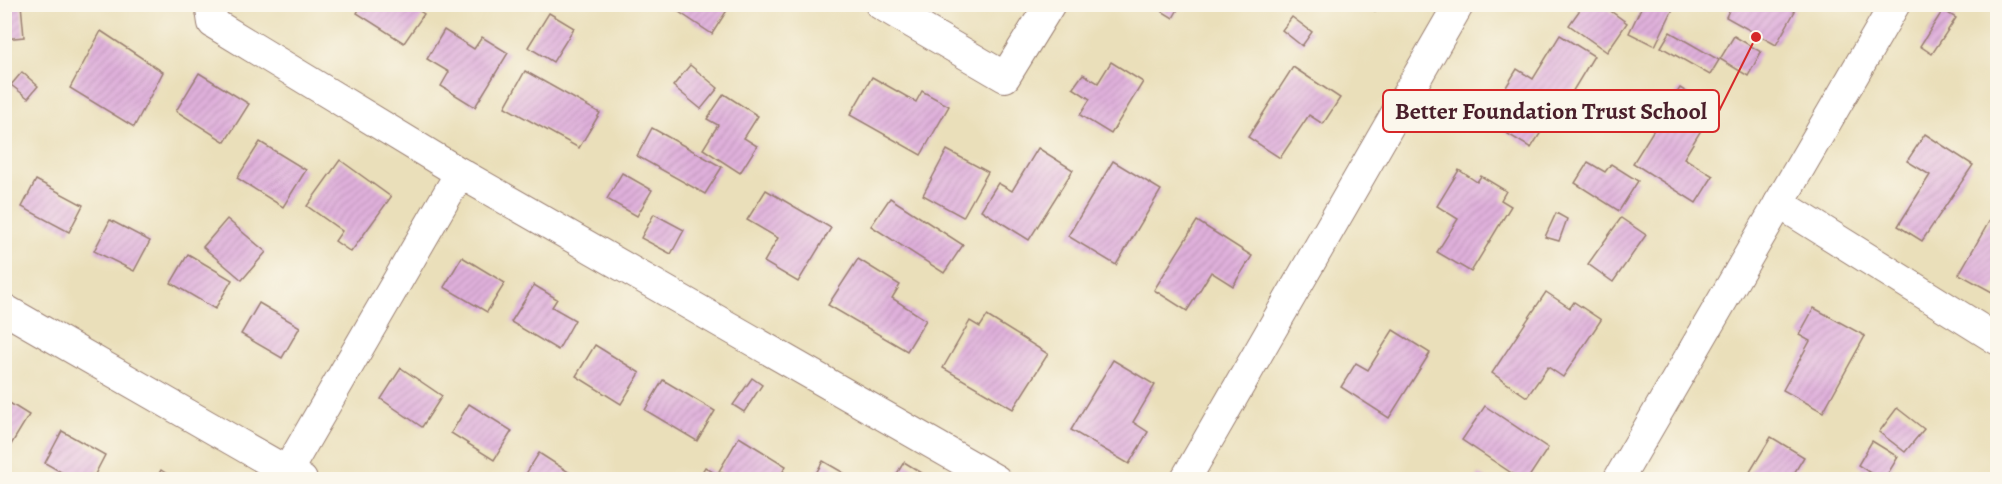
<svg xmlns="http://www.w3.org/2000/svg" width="2002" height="484" viewBox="0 0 2002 484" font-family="Alegreya,serif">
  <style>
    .building { fill: url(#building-hatch) }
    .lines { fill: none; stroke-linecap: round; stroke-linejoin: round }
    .street-casing { stroke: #9a7f72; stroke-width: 32 }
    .street { stroke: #fff; stroke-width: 30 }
    .leader { fill: none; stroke: #d62828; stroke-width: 2 }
    .callout-dot { fill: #d62828; stroke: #fbf7ec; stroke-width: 2 }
    .callout { fill: #fbf7ec; stroke: #d62828; stroke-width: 2 }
    .callout-label { font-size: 24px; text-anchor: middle; font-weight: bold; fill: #4a1f2b }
  </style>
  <defs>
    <pattern id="building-hatch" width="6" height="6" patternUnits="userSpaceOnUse" patternTransform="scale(1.5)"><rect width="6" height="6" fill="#dfb0db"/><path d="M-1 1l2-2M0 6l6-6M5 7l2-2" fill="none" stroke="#c197bc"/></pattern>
  </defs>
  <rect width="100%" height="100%" fill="#fbf7ec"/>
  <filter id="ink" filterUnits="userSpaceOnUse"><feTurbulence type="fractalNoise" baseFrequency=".0167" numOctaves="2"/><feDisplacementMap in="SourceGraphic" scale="12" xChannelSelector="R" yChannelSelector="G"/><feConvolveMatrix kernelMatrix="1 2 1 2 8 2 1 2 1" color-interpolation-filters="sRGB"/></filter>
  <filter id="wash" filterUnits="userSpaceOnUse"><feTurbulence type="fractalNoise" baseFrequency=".008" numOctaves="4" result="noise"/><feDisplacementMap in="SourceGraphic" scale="24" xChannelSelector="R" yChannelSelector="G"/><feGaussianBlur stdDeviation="1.35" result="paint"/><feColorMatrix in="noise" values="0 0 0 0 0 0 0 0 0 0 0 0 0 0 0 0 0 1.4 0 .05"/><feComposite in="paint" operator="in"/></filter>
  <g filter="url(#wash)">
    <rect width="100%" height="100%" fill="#eadfba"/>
    <g id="blocks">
      <g class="building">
        <polygon points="4,4 21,4 24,37 4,39"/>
        <polygon points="362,4 409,4 424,14 404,43 357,13"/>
        <polygon points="667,4 731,4 712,34"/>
        <polygon points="1150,4 1181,4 1173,18"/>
        <polygon points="1364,4 1379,4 1375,11"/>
        <polygon points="1584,4 1601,4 1627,23 1607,52 1569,25"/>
        <polygon points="1643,4 1664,4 1673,9 1655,46 1629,33"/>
        <polygon points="1732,4 1784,4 1795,11 1776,45 1726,17"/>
        <polygon points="1943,10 1956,18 1932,54 1920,46"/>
        <polygon points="549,13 574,28 553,62 528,47"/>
        <polygon points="1292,17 1312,32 1302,46 1282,30"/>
        <polygon points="444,30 474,49 482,37 508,53 475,107 441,86 449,72 427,59"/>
        <polygon points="101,31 163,72 134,127 70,88"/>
        <polygon points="1670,32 1719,60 1710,75 1661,47"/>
        <polygon points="1560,35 1594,56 1554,122 1503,92 1517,69 1533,79"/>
        <polygon points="1734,36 1761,52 1748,76 1720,59"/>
        <polygon points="1111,62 1143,82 1111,134 1080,115 1090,99 1073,88 1083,74 1098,83"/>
        <polygon points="690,65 718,88 701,109 673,86"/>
        <polygon points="1293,67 1340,98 1323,124 1309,115 1280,158 1248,137"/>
        <polygon points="525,71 600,113 579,148 505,107"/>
        <polygon points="22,72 38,86 28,98 11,85"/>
        <polygon points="199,73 249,104 225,142 176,111"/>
        <polygon points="872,77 916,102 922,91 949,106 921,155 850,115"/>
        <polygon points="1680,88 1714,109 1684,158 1713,176 1696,203 1633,163"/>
        <polygon points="724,94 758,116 744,138 757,146 740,173 703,149 718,125 707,119"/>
        <polygon points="1497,101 1543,129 1531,148 1485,120"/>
        <polygon points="652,128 722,167 705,194 637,156"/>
        <polygon points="1925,134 1973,165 1922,241 1898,226 1930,175 1907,161"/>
        <polygon points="260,142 306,170 283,207 237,178"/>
        <polygon points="1038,148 1073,170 1029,240 981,210 998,183 1012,191"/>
        <polygon points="947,150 988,172 963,217 923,195"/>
        <polygon points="340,160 391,197 351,252 335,241 342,231 307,206"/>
        <polygon points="1113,161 1161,190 1116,265 1068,236"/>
        <polygon points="1588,162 1605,172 1611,164 1638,181 1619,211 1575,183"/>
        <polygon points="1459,170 1477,182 1481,176 1506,191 1501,200 1511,206 1471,272 1437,252 1458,219 1437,206"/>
        <polygon points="622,173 652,190 637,216 607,199"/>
        <polygon points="36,180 83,205 69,232 22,207"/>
        <polygon points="766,190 831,228 798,282 764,262 778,238 747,220"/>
        <polygon points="890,198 963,245 944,273 871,226"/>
        <polygon points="1998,206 1998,282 1992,292 1959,274"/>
        <polygon points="1556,213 1567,219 1559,241 1545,237"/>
        <polygon points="654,214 684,230 671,254 641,238"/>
        <polygon points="1621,218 1646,235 1613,282 1588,264"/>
        <polygon points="227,219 266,252 242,280 203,247"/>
        <polygon points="110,220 150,241 134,271 94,251"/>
        <polygon points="1197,221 1252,256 1233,286 1211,272 1187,311 1154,290"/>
        <polygon points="188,254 232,280 215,309 171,283"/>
        <polygon points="462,257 505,283 487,312 444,287"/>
        <polygon points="858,259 900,285 892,298 926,320 907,351 828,305"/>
        <polygon points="534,285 557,299 552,307 575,320 558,350 511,322"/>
        <polygon points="1546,292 1570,308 1574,302 1601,320 1563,377 1548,367 1527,397 1492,373"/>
        <polygon points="259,303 300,327 282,358 241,334"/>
        <polygon points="1814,308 1865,336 1823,412 1783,390 1810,341 1799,335"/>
        <polygon points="987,316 1048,354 1013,409 943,368 970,321 980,327"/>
        <polygon points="1393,330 1430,353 1389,418 1341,387 1356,363 1368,370"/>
        <polygon points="595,345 640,373 621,404 576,376"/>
        <polygon points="1113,360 1155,385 1133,422 1148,432 1129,464 1071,430"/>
        <polygon points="401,368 442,396 422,427 381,399"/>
        <polygon points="752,378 762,385 744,412 733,405"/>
        <polygon points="663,380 715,411 697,441 645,410"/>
        <polygon points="8,402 29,415 6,453 4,452 4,407"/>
        <polygon points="469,404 512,431 494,460 451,433"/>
        <polygon points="1485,406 1548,448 1527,480 1522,480 1462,440"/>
        <polygon points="1897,408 1924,429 1905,452 1879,432"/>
        <polygon points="62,431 105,455 92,480 75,480 45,463"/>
        <polygon points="739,437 786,466 778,480 734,480 719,471"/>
        <polygon points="1771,437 1804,457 1790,480 1745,480"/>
        <polygon points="1872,441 1898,457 1884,480 1881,480 1858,465"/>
        <polygon points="539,453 581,480 522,480"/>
        <polygon points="823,461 856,480 812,480"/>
        <polygon points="904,462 927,476 925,480 893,480"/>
        <polygon points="705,467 725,480 697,480"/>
        <polygon points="161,470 176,480 155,480"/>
        <polygon points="1478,474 1489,480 1475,480"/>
      </g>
    </g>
  </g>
  <g filter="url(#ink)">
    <use href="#blocks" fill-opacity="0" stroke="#9a7f72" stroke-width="1.5"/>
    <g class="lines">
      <defs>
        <g id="street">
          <polyline points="210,4 213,23 460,173 996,480"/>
          <polyline points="880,4 1005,77 1050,4"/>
          <polyline points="1779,203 1998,340"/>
          <polyline points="4,309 302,480"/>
          <polyline points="282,480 460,173"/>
          <polyline points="1185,480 1459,4"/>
          <polyline points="1618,480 1895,4"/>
        </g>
      </defs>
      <use href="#street" class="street-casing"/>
      <use href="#street" class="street"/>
    </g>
  </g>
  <path class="leader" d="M1756 37L1719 111"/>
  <circle class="callout-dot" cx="1756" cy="37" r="6"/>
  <rect class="callout" x="1383" y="90" width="336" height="42" rx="6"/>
  <g class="callout-label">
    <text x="1551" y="119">Better Foundation Trust School</text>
  </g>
  <rect width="2002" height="484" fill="none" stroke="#fbf7ec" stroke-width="24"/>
</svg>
